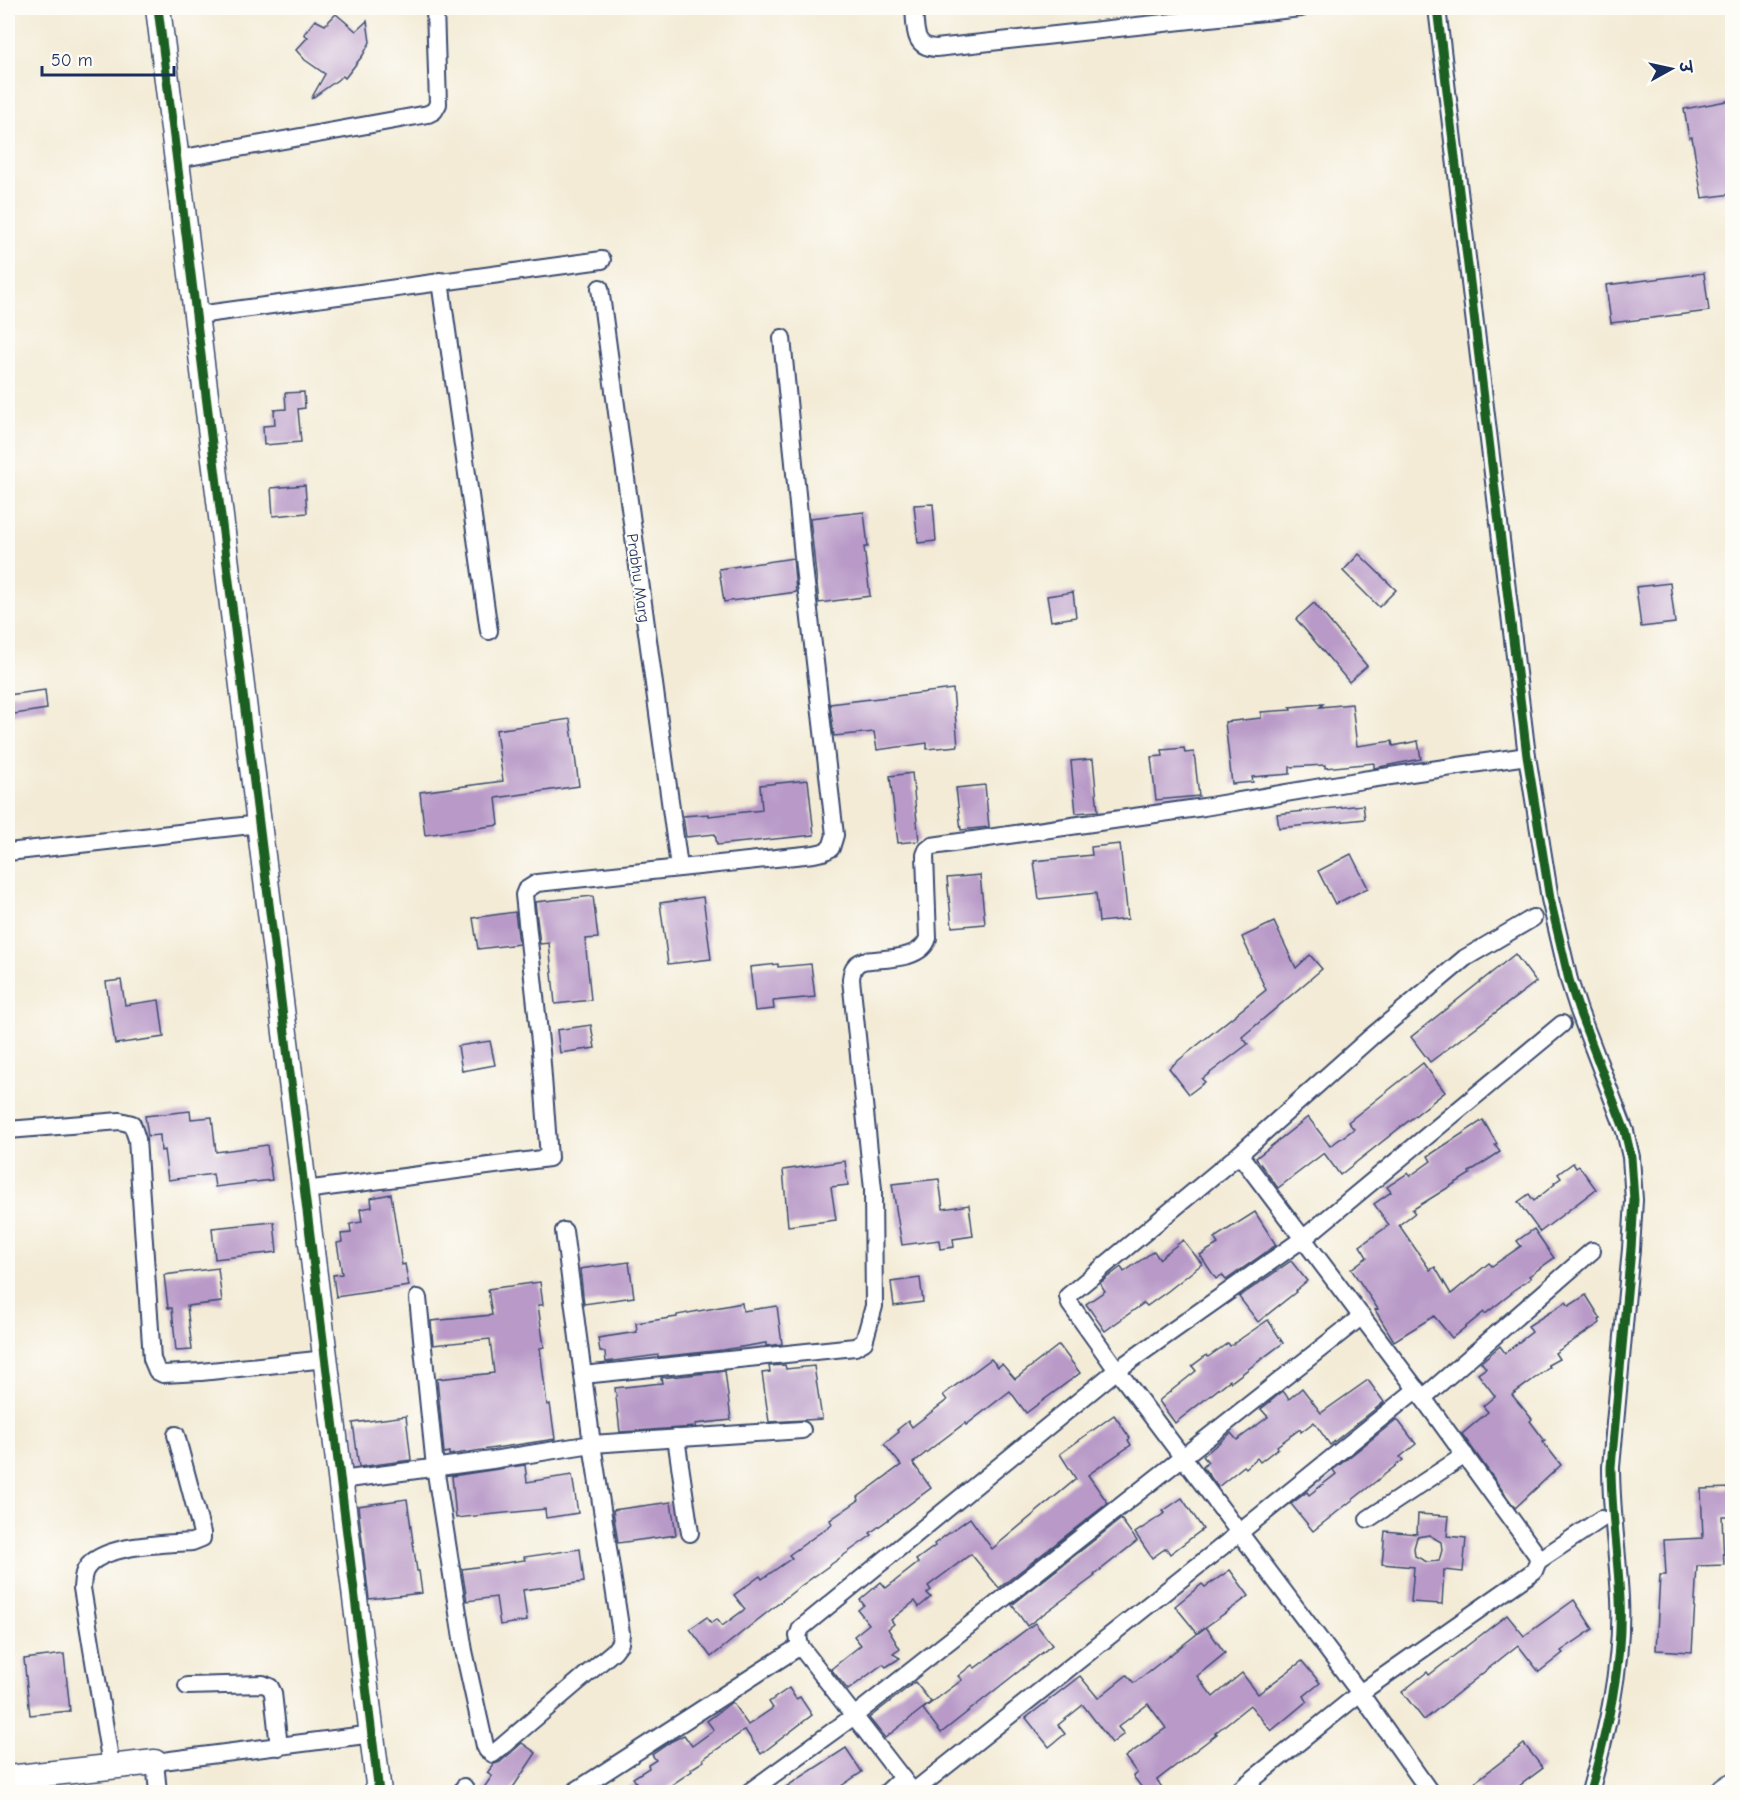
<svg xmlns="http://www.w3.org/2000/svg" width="1740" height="1800" viewBox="0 0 1740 1800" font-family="'Comic Neue','Playpen Sans Deva',sans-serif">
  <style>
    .building { fill: #b899c7; fill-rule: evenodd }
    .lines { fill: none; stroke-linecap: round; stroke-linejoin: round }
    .street-casing { stroke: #3b4b70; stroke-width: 20 }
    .secondary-casing { stroke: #3b4b70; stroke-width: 27 }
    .primary-casing { stroke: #3b4b70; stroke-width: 30 }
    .street { stroke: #fff; stroke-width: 16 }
    .secondary { stroke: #fff; stroke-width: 24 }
    .primary { stroke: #fff; stroke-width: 27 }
    .cycleway-casing { stroke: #fdfcf7; stroke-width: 13 }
    .cycleway { stroke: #1b5e20; stroke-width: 9 }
    .labels { text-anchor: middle; stroke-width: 4.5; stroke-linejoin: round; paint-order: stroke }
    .street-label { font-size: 16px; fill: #1b2f5e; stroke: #fdfcf7 }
  </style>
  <rect width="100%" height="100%" fill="#fdfcf7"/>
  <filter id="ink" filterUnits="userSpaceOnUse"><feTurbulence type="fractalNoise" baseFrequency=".0167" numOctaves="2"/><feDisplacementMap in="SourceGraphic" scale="12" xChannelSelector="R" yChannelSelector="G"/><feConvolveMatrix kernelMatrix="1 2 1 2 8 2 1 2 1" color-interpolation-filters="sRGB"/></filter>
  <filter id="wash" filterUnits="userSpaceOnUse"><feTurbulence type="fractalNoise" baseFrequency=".008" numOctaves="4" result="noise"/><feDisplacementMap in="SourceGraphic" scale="24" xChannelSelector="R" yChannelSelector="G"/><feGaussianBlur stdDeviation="1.35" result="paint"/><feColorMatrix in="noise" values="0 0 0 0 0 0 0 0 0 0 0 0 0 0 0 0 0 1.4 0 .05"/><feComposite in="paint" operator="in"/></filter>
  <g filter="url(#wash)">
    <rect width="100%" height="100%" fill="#f3ebd6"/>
    <g id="blocks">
      <g class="building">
        <polygon points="336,14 356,31 367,21 370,42 363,55 345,78 343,76 311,99 325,74 305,60 296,50 308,37 304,34 315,20 325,25"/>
        <polygon points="1732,100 1732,194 1702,198 1692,137 1689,138 1684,109"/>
        <polygon points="1704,273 1709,311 1611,323 1606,285"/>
        <polygon points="304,392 305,408 298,409 301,442 264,445 263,426 275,425 274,410 286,409 285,393"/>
        <polygon points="305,485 307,513 273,516 271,488"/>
        <polygon points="933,504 936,541 918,543 914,505"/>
        <polygon points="864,512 868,547 864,547 870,596 819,603 810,518"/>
        <polygon points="1359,554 1396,590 1379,607 1343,571"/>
        <polygon points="793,558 796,592 724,602 719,569"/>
        <polygon points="1670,583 1675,623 1641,627 1636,587"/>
        <polygon points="1073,592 1076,617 1051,621 1047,596"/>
        <polygon points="1314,603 1367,666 1349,682 1296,619"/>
        <polygon points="953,689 958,746 927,749 927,743 877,750 874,732 834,736 830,704"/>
        <polygon points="45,690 47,709 8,715 8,695"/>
        <polygon points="1323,704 1320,707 1352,704 1357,746 1392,741 1393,746 1418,741 1421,759 1374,768 1374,763 1325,768 1325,765 1290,767 1290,774 1252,777 1253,782 1232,784 1225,722 1261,718 1261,712 1291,710 1290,707"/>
        <polygon points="570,719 579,786 496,798 499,825 425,835 420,792 503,781 496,730"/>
        <polygon points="1184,748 1185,753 1194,752 1199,796 1156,800 1151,757 1163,756 1162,750"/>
        <polygon points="1093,759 1098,811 1076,813 1071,761"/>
        <polygon points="912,773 919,841 898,843 890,776"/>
        <polygon points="808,780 814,835 717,845 715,834 686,837 683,816 709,814 709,816 762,810 760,785"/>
        <polygon points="985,785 989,827 961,830 956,788"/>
        <polygon points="1363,805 1365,819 1279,828 1277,814"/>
        <polygon points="1120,844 1128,919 1099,922 1096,893 1039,899 1034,861 1092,855 1091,847"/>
        <polygon points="1351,854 1368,888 1335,904 1318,871"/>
        <polygon points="980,875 985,924 952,927 947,878"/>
        <polygon points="593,896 598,938 585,939 591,1000 555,1004 549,943 540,944 535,902"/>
        <polygon points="703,897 711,959 668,964 660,903"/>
        <polygon points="515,912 519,944 478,949 473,918"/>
        <polygon points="1274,922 1296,968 1310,955 1322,969 1242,1037 1248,1044 1202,1079 1205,1082 1189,1094 1169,1068 1266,990 1242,937"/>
        <polygon points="1515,954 1536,982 1430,1062 1411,1037"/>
        <polygon points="778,964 778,967 811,964 815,997 773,1001 774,1009 755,1011 750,967"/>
        <polygon points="121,980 125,1005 159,1000 164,1037 115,1044 106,982"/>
        <polygon points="591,1025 595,1048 560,1053 557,1030"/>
        <polygon points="490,1041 495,1065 462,1071 458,1046"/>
        <polygon points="1423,1063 1445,1092 1340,1175 1324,1153 1278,1188 1256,1158 1308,1117 1330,1146 1354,1129 1348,1122"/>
        <polygon points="190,1111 191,1119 212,1117 216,1152 267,1145 272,1180 215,1187 213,1174 168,1180 164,1150 161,1151 160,1135 148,1136 145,1116"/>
        <polygon points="1483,1120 1497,1144 1495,1145 1500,1152 1469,1172 1470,1174 1412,1210 1415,1213 1399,1225 1430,1270 1435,1267 1451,1294 1489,1263 1492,1266 1521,1246 1517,1241 1534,1229 1554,1258 1529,1276 1531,1278 1511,1292 1512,1293 1485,1314 1484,1312 1452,1338 1434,1316 1394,1341 1375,1310 1378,1309 1351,1269 1367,1257 1360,1246 1389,1225 1374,1204 1391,1192 1387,1187 1408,1173 1410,1176 1431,1161 1428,1156"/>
        <polygon points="845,1161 848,1185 831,1187 836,1220 788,1226 783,1170"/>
        <polygon points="1573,1163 1576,1168 1579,1166 1596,1189 1540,1232 1518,1202 1529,1194 1534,1201 1555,1184 1554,1183 1561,1178 1558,1174"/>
        <polygon points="939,1179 943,1209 969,1205 973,1236 953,1239 954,1247 940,1249 939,1240 902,1245 892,1184"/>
        <polygon points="391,1194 402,1265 405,1264 409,1286 336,1297 333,1275 342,1274 337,1243 342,1242 341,1234 351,1233 350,1224 362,1222 360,1209 372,1207 371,1198"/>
        <polygon points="1255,1212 1276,1245 1226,1280 1222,1275 1216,1279 1200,1255 1218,1244 1214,1238"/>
        <polygon points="274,1222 277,1252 215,1259 212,1228"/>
        <polygon points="1183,1240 1202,1264 1168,1291 1147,1306 1144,1303 1105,1331 1086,1304 1105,1291 1100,1283 1121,1267 1124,1272 1154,1251 1159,1259"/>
        <polygon points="1291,1261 1307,1281 1295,1291 1296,1292 1258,1322 1239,1297"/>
        <polygon points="629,1262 634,1297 584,1304 580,1269"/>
        <polygon points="218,1268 222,1302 187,1306 192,1350 176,1351 172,1308 168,1308 164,1275"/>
        <polygon points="920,1278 923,1302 894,1306 891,1282"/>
        <polygon points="540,1282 543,1305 538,1305 544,1347 540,1348 547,1405 550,1404 555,1439 449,1455 449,1452 444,1453 437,1379 494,1373 490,1339 433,1345 431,1321 492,1315 488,1289"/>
        <polygon points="1586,1295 1601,1319 1599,1320 1600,1323 1555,1353 1559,1359 1548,1365 1550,1367 1512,1395 1532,1419 1530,1421 1545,1441 1543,1442 1561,1465 1515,1508 1462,1434 1488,1412 1483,1406 1495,1396 1478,1374 1486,1368 1481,1362 1500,1346 1505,1353 1532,1332 1528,1326 1566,1302 1569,1306"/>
        <polygon points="742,1303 743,1311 777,1306 782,1344 766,1346 766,1343 723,1350 658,1357 658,1355 606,1362 605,1352 600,1352 598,1338 637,1332 636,1323 677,1317 677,1315"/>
        <polygon points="1268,1320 1283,1343 1231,1382 1230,1380 1175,1423 1159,1401 1161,1399 1196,1371 1192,1366 1207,1355 1208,1357 1228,1343 1230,1346"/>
        <polygon points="1059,1345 1080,1373 1026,1413 1010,1391 966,1425 965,1423 937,1444 913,1463 931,1488 870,1533 872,1535 798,1588 711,1657 690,1629 707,1617 711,1623 717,1619 722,1626 745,1609 734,1595 760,1576 762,1579 792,1558 789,1555 832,1524 830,1520 859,1500 858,1497 901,1465 884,1444 899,1432 897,1430 908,1421 912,1427 947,1400 943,1395 991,1359 998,1367 1002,1364 1015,1379"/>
        <polygon points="785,1365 786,1369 814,1366 822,1419 769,1422 762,1373 770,1372 769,1366"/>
        <polygon points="725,1371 731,1420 695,1424 696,1427 620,1432 615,1388 662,1383 661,1378"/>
        <polygon points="1368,1380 1384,1402 1330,1445 1314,1422 1301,1432 1300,1429 1277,1446 1278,1448 1260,1462 1257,1458 1246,1468 1244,1466 1218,1487 1203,1467 1208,1462 1203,1456 1231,1433 1237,1440 1268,1417 1261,1409 1283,1391 1289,1399 1302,1388 1321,1413"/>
        <polygon points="1114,1415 1130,1438 1128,1440 1131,1445 1088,1475 1108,1503 999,1588 971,1554 928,1586 931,1590 927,1593 931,1597 919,1607 915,1601 891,1620 894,1624 888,1629 900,1649 893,1654 900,1658 886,1667 883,1664 848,1690 831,1669 861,1645 854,1636 869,1624 858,1610 864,1605 860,1600 881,1582 886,1588 918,1563 916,1560 935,1546 934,1544 970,1518 992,1549 1076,1479 1060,1454"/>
        <polygon points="406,1416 411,1460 359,1467 353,1423"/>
        <polygon points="1397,1419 1416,1444 1400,1457 1403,1460 1313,1531 1291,1504 1307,1492 1309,1495 1336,1474 1333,1470"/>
        <polygon points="525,1465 527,1482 572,1475 578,1513 546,1518 545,1509 456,1518 452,1476"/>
        <polygon points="1732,1488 1732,1516 1722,1516 1724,1565 1697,1566 1692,1652 1656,1650 1660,1575 1666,1575 1664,1540 1703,1538 1701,1489"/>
        <polygon points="1182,1498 1203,1529 1170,1554 1166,1548 1152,1558 1135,1533 1165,1513 1163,1511"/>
        <polygon points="407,1499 417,1571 419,1571 422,1593 369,1599 358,1506"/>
        <polygon points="671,1502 676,1535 618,1543 613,1510"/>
        <path d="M1418,1514L1449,1516L1447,1536L1466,1538L1463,1572L1444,1570L1442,1604L1411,1602L1414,1567L1382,1564L1385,1531L1417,1534ZM1429,1535L1441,1542L1442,1550L1439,1561L1427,1562L1415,1556L1414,1548L1417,1537Z"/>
        <polygon points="1121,1519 1137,1541 1094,1575 1095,1576 1027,1626 1012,1605"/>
        <polygon points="580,1549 584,1582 523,1590 527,1621 500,1625 496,1597 467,1601 462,1569 525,1560 524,1557"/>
        <polygon points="1230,1570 1249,1596 1197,1633 1175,1606 1202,1584 1205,1587"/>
        <polygon points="1574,1600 1593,1629 1561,1651 1563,1653 1539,1672 1518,1645 1424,1720 1402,1692 1427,1672 1429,1675 1507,1615 1524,1636"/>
        <polygon points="1035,1623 1052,1645 941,1733 923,1709 962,1680 958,1676 972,1665 975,1668"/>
        <polygon points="1206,1627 1225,1653 1197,1676 1213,1697 1242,1673 1258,1694 1302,1661 1320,1683 1304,1696 1307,1701 1271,1731 1250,1705 1215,1733 1217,1734 1157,1780 1165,1792 1145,1792 1133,1776 1137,1773 1125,1757 1166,1728 1148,1704 1118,1727 1124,1734 1112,1743 1083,1705 1058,1725 1065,1734 1049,1747 1026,1718 1080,1676 1098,1698 1127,1675 1134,1683"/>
        <polygon points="64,1654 70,1711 30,1715 24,1659"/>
        <polygon points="915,1682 931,1702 885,1738 869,1718"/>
        <polygon points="789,1688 796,1699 800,1697 812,1715 761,1754 745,1730 703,1759 704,1761 691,1769 692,1771 661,1792 621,1792 636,1782 633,1778 649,1768 648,1765 656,1760 652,1755 672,1741 684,1735 692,1746 714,1730 707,1721 732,1702 748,1725 773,1708 769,1702"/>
        <polygon points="522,1743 536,1753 510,1792 481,1792 492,1776 487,1773 494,1764 500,1762"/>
        <polygon points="1524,1744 1543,1768 1511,1792 1483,1792 1475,1782"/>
        <polygon points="846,1748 862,1772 832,1792 778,1792"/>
      </g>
    </g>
  </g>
  <g filter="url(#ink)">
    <use href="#blocks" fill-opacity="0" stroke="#3b4b70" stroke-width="1.5"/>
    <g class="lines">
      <defs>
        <g id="street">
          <path d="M914,8C916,27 912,47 936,48L1301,8"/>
          <path d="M1437,8L1527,756L1550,899L1569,980L1579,1011L1625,1131L1631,1157L1634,1200L1631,1249L1611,1467C1611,1512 1618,1555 1620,1599C1623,1664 1607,1730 1590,1792"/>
          <polyline points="178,159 428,114 434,111 438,104 435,8"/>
          <polyline points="440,281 489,631"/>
          <polyline points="600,288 679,867"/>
          <polyline points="198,315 602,260"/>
          <polyline points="8,852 260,824"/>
          <polyline points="8,1130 120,1121 132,1124 137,1139 152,1359 157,1371 163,1374 201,1372 326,1359"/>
          <polyline points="1235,1158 1371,1037 1465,958 1533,918"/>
          <polyline points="305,1190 549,1158 541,1051 524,895 526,890 537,883 814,854 823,852 831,848 835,835 804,567 782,338"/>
          <polyline points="418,1298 435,1467 464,1651 485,1746 487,1750 493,1754 614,1651 620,1643 621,1633 592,1444 564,1231"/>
          <path d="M583,1375L855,1347L864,1342L874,1306L873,1189L851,979C852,970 854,964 863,961C883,958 921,961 928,938L925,855L927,850L932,846L1204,807L1363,780L1527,756"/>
          <polyline points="1423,1398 1592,1251"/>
          <polyline points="676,1438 690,1533"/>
          <polyline points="341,1480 492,1460 592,1444 802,1430"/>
          <polyline points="1368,1519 1465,1455"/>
          <polyline points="1538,1561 1601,1519"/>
          <polyline points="187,1686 263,1684 270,1687 273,1693 279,1747"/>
          <path d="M111,1765L82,1588C83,1581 82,1575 86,1569C101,1544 166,1544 192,1542L202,1538V1533L176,1435"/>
          <polyline points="464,1787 467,1792"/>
          <polyline points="158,1792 155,1762 373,1734"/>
          <polyline points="574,1792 800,1646"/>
          <polyline points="749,1792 854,1716 1362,1316"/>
          <polyline points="887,1792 902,1778"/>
          <polyline points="913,1792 800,1646 798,1636 801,1628 1117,1370 1360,1693 1430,1792"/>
          <polyline points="913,1792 1239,1533 1417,1389"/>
          <polyline points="1237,1792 1360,1693 1534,1571 1538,1561 1537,1555 1423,1398 1243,1159 1235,1158 1232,1160 1068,1296 1070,1304 1117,1370 1304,1238 1562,1024"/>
        </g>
        <g id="secondary">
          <polyline points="158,8 379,1792"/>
          <polyline points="8,1778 155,1762"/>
        </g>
        <polyline id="primary" points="1725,1792 1732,1787"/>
      </defs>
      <use href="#street" class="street-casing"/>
      <use href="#secondary" class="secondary-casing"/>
      <use href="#primary" class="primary-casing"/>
      <use href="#street" class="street"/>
      <use href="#secondary" class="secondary"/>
      <use href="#primary" class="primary"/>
      <defs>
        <g id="cycleway">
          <polyline points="158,8 379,1792"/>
          <path d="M1437,8L1527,756L1550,899L1569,980L1579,1011L1625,1131L1631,1157L1634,1200L1631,1249L1611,1467C1611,1512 1618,1555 1620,1599C1623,1664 1607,1730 1590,1792"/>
        </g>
      </defs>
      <use href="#cycleway" class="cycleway-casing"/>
      <use href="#cycleway" class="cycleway"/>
    </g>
  </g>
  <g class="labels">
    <g class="street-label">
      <text transform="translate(639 578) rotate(82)" y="6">Prabhu Marg</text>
    </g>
  </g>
  <rect width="1740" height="1800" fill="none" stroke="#fdfcf7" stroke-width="30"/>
  <g transform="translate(1671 69) rotate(82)" stroke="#fdfcf7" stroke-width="4.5" paint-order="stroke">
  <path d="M0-4.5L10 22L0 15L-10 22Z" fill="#1b2f5e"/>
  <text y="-9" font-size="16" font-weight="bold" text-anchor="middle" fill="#1b2f5e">उ</text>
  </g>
  <path d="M42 66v9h132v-9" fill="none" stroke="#1b2f5e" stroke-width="3"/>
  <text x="51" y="66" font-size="18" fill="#1b2f5e" stroke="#fdfcf7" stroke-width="4.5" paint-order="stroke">50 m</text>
</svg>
